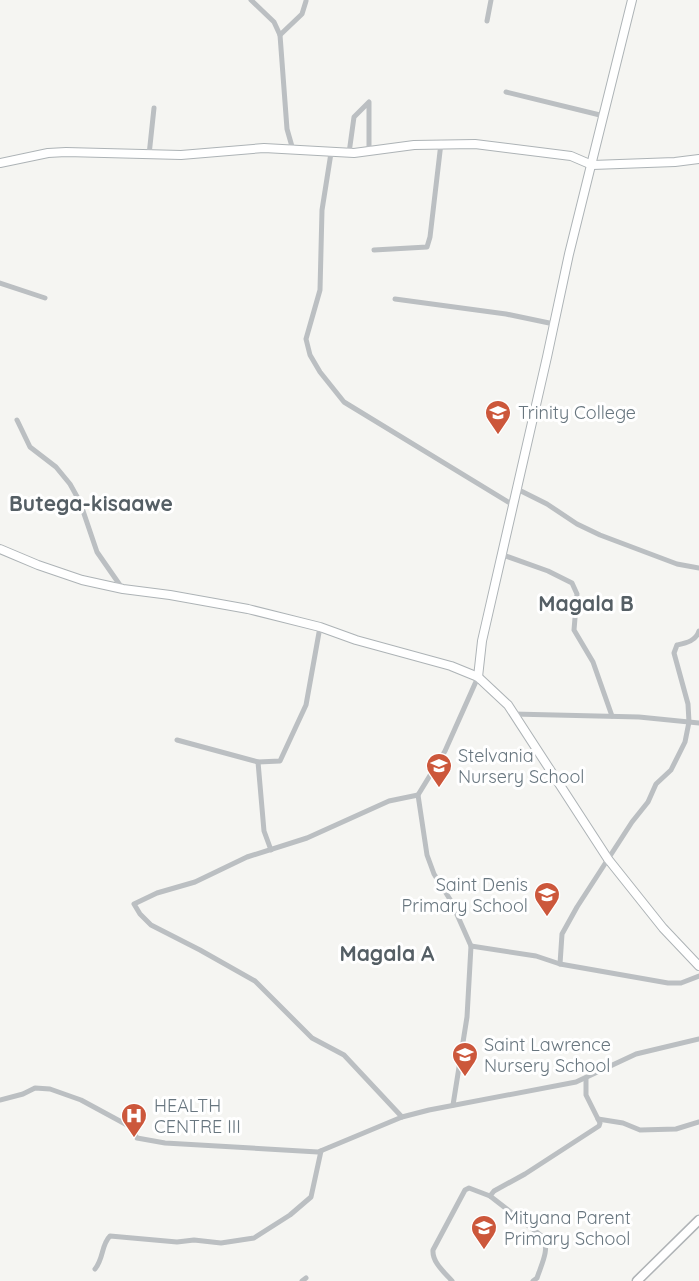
<svg xmlns="http://www.w3.org/2000/svg" width="699" height="1281" viewBox="0 0 699 1281" font-family="Quicksand,sans-serif">
  <style>
    .lines { fill: none; stroke-linecap: round; stroke-linejoin: round }
    .secondary-casing { stroke: #adb3b6; stroke-width: 10 }
    .primary-casing { stroke: #afb3b6; stroke-width: 11 }
    .street { stroke: #bbbfc2; stroke-width: 5 }
    .secondary { stroke: #fff; stroke-width: 8 }
    .primary { stroke: #fff; stroke-width: 8 }
    .labels { text-anchor: middle; stroke-width: 6; stroke-linejoin: round; paint-order: stroke }
    .poi-label { font-size: 18px; fill: #68767f; stroke: #fff; text-anchor: start }
    .quarter-label { font-size: 21px; font-weight: bold; fill: #555f65; stroke: #fff }
  </style>
  <rect width="100%" height="100%" fill="#f5f5f2"/>
  <g class="lines">
    <defs>
      <g id="secondary">
        <polyline points="0,163 48,153 66,152 181,155 264,148 354,153 414,145 475,144 571,156 592,165 675,162 699,159"/>
        <polyline points="0,549 38,565 82,580 123,589 170,595 248,609 320,627 356,640 451,666 478,677 508,705 608,859 663,928 699,966"/>
        <polyline points="478,677 482,641 547,357 569,254 632,0"/>
      </g>
      <polyline id="primary" points="637,1281 699,1220"/>
    </defs>
    <use href="#secondary" class="secondary-casing"/>
    <use href="#primary" class="primary-casing"/>
    <g class="street">
      <polyline points="251,0 274,22 280,35 287,129 293,150"/>
      <polyline points="487,21 491,0"/>
      <polyline points="280,35 302,14 306,1"/>
      <polyline points="506,92 604,116"/>
      <polyline points="331,153 322,210 320,290 306,339 310,355 320,372 344,402 513,505"/>
      <polyline points="349,153 354,117 369,102 369,152"/>
      <polyline points="149,155 154,108"/>
      <polyline points="374,250 427,247 430,237 441,143"/>
      <polyline points="0,283 45,298"/>
      <polyline points="395,299 506,314 554,324"/>
      <polyline points="17,420 30,447 56,467 70,484 80,502 97,552 122,588"/>
      <polyline points="517,489 547,504 577,524 600,535 677,564 699,568"/>
      <polyline points="503,555 548,571 572,583 577,594 574,630 593,662 612,716"/>
      <polyline points="513,714 639,717 699,723"/>
      <polyline points="177,740 258,762 280,761 306,705 320,627"/>
      <polyline points="258,762 264,831 271,850"/>
      <polyline points="471,946 536,956 560,964 668,983 681,983 699,976"/>
      <path d="M560,964L562,934L577,907L632,822L648,802L656,784L671,770L685,742L689,722L688,704L674,653L677,645C686,643 696,641 699,631"/>
      <polyline points="0,1100 23,1094 35,1088 50,1089 81,1100 129,1126 137,1138 165,1143 318,1152 402,1117 429,1110 576,1082 636,1054 699,1039"/>
      <polyline points="453,1105 467,1017 471,946 451,901 434,874 427,855 418,795 445,751 478,677"/>
      <polyline points="402,1117 344,1055 312,1038 255,981 200,950 151,925 140,914 134,904 157,893 195,882 247,857 307,838 389,801 418,795"/>
      <polyline points="598,1119 623,1123 640,1130 676,1129 699,1122"/>
      <polyline points="490,1196 494,1191 525,1174 599,1126 600,1123 586,1095 586,1078"/>
      <path d="M95,1269C104,1258 101,1245 110,1236L177,1242L194,1240L221,1243L254,1238L290,1215L311,1197L321,1151"/>
      <polyline points="302,1281 306,1278"/>
      <path d="M452,1281C444,1272 432,1262 433,1250L465,1190L469,1188L490,1196L543,1237C550,1250 541,1265 537,1278L533,1281"/>
    </g>
    <use href="#secondary" class="secondary"/>
    <use href="#primary" class="primary"/>
  </g>
  <defs>
    <symbol id="school-pin" viewBox="-11 -11 22 30"><path d="M0 17L-7.5 6A9.5 9.5 0 1 1 7.5 6Z" fill="#cc573b" stroke="#fff"/><path d="M0-5L7-2L0 1L-7-2ZM-4 1L0 2.5L4 1V4Q0 6-4 4Z" fill="#fff"/></symbol>
    <symbol id="hospital-pin" viewBox="-11 -11 22 30"><path d="M0 17L-7.5 6A9.5 9.5 0 1 1 7.5 6Z" fill="#cc573b" stroke="#fff"/><path d="M-5-5h3v3.5h4V-5h3V5h-3V1.5h-4V5h-3Z" fill="#fff"/></symbol>
  </defs>
  <g fill-rule="evenodd">
    <use href="#school-pin" x="483" y="398" width="30" height="40"/>
    <use href="#school-pin" x="424" y="751" width="30" height="40"/>
    <use href="#school-pin" x="532" y="880" width="30" height="40"/>
    <use href="#school-pin" x="450" y="1040" width="30" height="40"/>
    <use href="#hospital-pin" x="119" y="1101" width="30" height="40"/>
    <use href="#school-pin" x="469" y="1213" width="30" height="40"/>
  </g>
  <g class="labels">
    <g class="poi-label">
      <text x="518" y="419">Trinity College</text>
      <text x="458" y="762">Stelvania<tspan x="458" dy="21">Nursery School</tspan></text>
      <text x="528" y="891" text-anchor="end">Saint Denis<tspan x="528" dy="21">Primary School</tspan></text>
      <text x="484" y="1051">Saint Lawrence<tspan x="484" dy="21">Nursery School</tspan></text>
      <text x="154" y="1112">HEALTH<tspan x="154" dy="21">CENTRE III</tspan></text>
      <text x="504" y="1224">Mityana Parent<tspan x="504" dy="21">Primary School</tspan></text>
    </g>
    <g class="quarter-label">
      <text x="91" y="511">Butega-kisaawe</text>
      <text x="586" y="611">Magala B</text>
      <text x="387" y="961">Magala A</text>
    </g>
  </g>
</svg>
